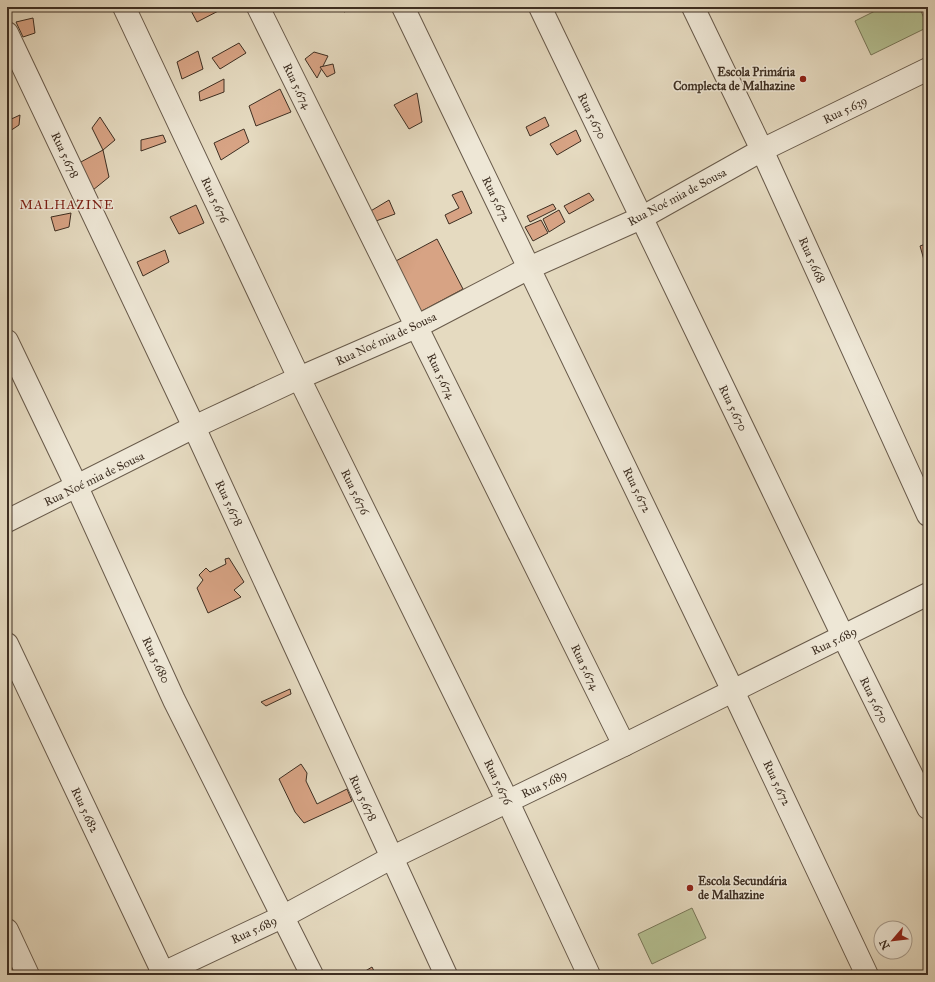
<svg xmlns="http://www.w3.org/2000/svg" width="935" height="982" viewBox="0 0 935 982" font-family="'IM FELL Great Primer',serif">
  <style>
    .green { fill: #b4c092; stroke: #79785a }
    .building { fill: #d7a384; stroke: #3e2f22 }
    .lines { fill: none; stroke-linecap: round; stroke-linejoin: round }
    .minor-casing { stroke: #685a4a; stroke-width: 24 }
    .minor { stroke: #eee7d6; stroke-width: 22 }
    .poi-dot { fill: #8f2418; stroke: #eee7d6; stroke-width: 1.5 }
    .labels { text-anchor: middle; stroke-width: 3; stroke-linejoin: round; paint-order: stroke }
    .poi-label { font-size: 12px; font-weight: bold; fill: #3e2f22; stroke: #eee7d6; text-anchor: end }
    .street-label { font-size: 12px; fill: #3e2f22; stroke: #eee7d6 }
    .neighbourhood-label { font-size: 13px; letter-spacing: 1px; fill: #7a1f14; stroke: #eee7d6 }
  </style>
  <rect width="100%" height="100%" fill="#e5dac0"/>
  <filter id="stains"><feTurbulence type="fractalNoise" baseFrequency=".005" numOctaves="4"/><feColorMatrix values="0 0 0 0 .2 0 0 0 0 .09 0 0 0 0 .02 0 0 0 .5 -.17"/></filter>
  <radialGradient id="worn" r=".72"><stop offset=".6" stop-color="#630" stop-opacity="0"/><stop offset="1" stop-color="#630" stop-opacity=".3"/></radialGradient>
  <g class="green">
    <polygon points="883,7 919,7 928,27 871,55 855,21"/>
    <polygon points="692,908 706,938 652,964 638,934"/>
  </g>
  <g class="building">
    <polygon points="189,7 226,7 197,22"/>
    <polygon points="345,7 357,7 344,12"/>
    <polygon points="33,18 35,33 23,37 16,22"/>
    <polygon points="239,43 246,53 220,69 212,58"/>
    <polygon points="198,51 203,69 182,79 177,62"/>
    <polygon points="314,52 328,56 317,78 305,59"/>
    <polygon points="333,64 335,73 327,77 320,67"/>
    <polygon points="224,79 224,92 200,101 199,92"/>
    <polygon points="280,89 291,112 256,126 249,106"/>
    <polygon points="417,93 422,122 409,129 394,105"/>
    <polygon points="20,115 19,125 7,133 7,121"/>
    <polygon points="100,117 115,140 103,150 92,128"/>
    <polygon points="545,117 549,126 530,136 526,127"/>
    <polygon points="244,129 249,142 221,160 214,143"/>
    <polygon points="576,130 581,141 557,155 550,144"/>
    <polygon points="163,135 166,142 141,151 141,140"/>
    <polygon points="103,150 109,177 93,190 79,163"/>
    <polygon points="462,191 472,213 449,224 445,215 459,208 452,195"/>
    <polygon points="589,193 594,200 569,214 564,206"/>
    <polygon points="389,200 395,214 376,221 369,212"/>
    <polygon points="553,204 556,209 530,222 527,216"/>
    <polygon points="196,205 204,223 179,234 170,217"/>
    <polygon points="559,210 565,222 549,232 543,219"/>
    <polygon points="71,213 69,227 55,231 51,217"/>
    <polygon points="541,220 548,233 533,241 525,227"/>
    <polygon points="437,239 463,289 420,312 394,262"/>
    <polygon points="928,243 928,274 920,246"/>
    <polygon points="165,250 169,262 143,276 137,262"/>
    <polygon points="229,558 244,582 234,590 241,597 208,613 197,588 203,580 199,575 206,568 210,572 226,564 225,559"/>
    <polygon points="290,689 291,694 266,706 261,702"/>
    <polygon points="301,764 307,773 306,781 317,804 347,789 352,801 304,823 295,812 279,779"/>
    <polygon points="372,967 376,975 363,975 362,973"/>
  </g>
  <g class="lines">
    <defs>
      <g id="minor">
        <polyline points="124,7 299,378 508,802 589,975"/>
        <polyline points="258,7 624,745"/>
        <polyline points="403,7 733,691 867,975"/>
        <polyline points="540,7 843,636 928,808"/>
        <polyline points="693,7 762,150 928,515"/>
        <polyline points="7,33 194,427 446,975"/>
        <polyline points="7,341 77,487 174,700 312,975"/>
        <polyline points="7,521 194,427 299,378 416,327 529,268 641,218 762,150 928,69"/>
        <polyline points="7,644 164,975"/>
        <polyline points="7,930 28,975"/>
        <polyline points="159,975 284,916 391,858 624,745 928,594"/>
      </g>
    </defs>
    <use href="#minor" class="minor-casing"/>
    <use href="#minor" class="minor"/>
  </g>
  <g class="poi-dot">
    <circle cx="803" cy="79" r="4"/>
    <circle cx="690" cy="888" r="4"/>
  </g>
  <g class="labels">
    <g class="poi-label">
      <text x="795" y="76">Escola Primária<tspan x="795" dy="14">Complecta de Malhazine</tspan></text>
      <text x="698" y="885" text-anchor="start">Escola Secundária<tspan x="698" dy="14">de Malhazine</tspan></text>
    </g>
    <g class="street-label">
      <text transform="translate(297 86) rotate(64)" y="4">Rua 5.674</text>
      <text transform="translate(845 110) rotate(-26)" y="4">Rua 5.639</text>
      <text transform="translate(592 116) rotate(64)" y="4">Rua 5.670</text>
      <text transform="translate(65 155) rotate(65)" y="4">Rua 5.678</text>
      <text transform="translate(677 197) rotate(-28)" y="4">Rua Noé mia de Sousa</text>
      <text transform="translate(496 199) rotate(64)" y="4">Rua 5.672</text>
      <text transform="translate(215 200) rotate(65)" y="4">Rua 5.676</text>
      <text transform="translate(812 260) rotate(66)" y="4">Rua 5.668</text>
      <text transform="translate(386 339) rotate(-25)" y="4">Rua Noé mia de Sousa</text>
      <text transform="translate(441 376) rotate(64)" y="4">Rua 5.674</text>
      <text transform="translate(733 408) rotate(64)" y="4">Rua 5.670</text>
      <text transform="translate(94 479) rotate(-26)" y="4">Rua Noé mia de Sousa</text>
      <text transform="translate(637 490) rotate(64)" y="4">Rua 5.672</text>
      <text transform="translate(355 492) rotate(64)" y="4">Rua 5.676</text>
      <text transform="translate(229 503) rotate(65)" y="4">Rua 5.678</text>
      <text transform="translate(834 641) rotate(-26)" y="4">Rua 5.689</text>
      <text transform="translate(156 660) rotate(65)" y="4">Rua 5.680</text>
      <text transform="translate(585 667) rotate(64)" y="4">Rua 5.674</text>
      <text transform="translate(874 700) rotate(64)" y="4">Rua 5.670</text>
      <text transform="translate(498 782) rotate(64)" y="4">Rua 5.676</text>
      <text transform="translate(777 783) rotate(65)" y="4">Rua 5.672</text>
      <text transform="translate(544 784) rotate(-26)" y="4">Rua 5.689</text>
      <text transform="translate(363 798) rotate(65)" y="4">Rua 5.678</text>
      <text transform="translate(85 810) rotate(65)" y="4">Rua 5.682</text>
      <text transform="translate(254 930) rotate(-25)" y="4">Rua 5.689</text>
    </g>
    <g class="neighbourhood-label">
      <text x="67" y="209">MALHAZINE</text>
    </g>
  </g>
  <rect width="935" height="982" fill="none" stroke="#e5dac0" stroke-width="24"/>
  <rect x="8" y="8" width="919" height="966" fill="none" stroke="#3e2f22" stroke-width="2"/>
  <rect x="12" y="12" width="911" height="958" fill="none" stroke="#3e2f22"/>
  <g transform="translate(893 940) rotate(242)"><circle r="19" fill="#eee7d6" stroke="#a89d8e"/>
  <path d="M0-3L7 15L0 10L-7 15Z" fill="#8f2418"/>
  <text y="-6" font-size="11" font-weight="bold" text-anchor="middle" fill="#3e2f22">N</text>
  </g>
  <rect width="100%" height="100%" filter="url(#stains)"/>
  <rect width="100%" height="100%" fill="url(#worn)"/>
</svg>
